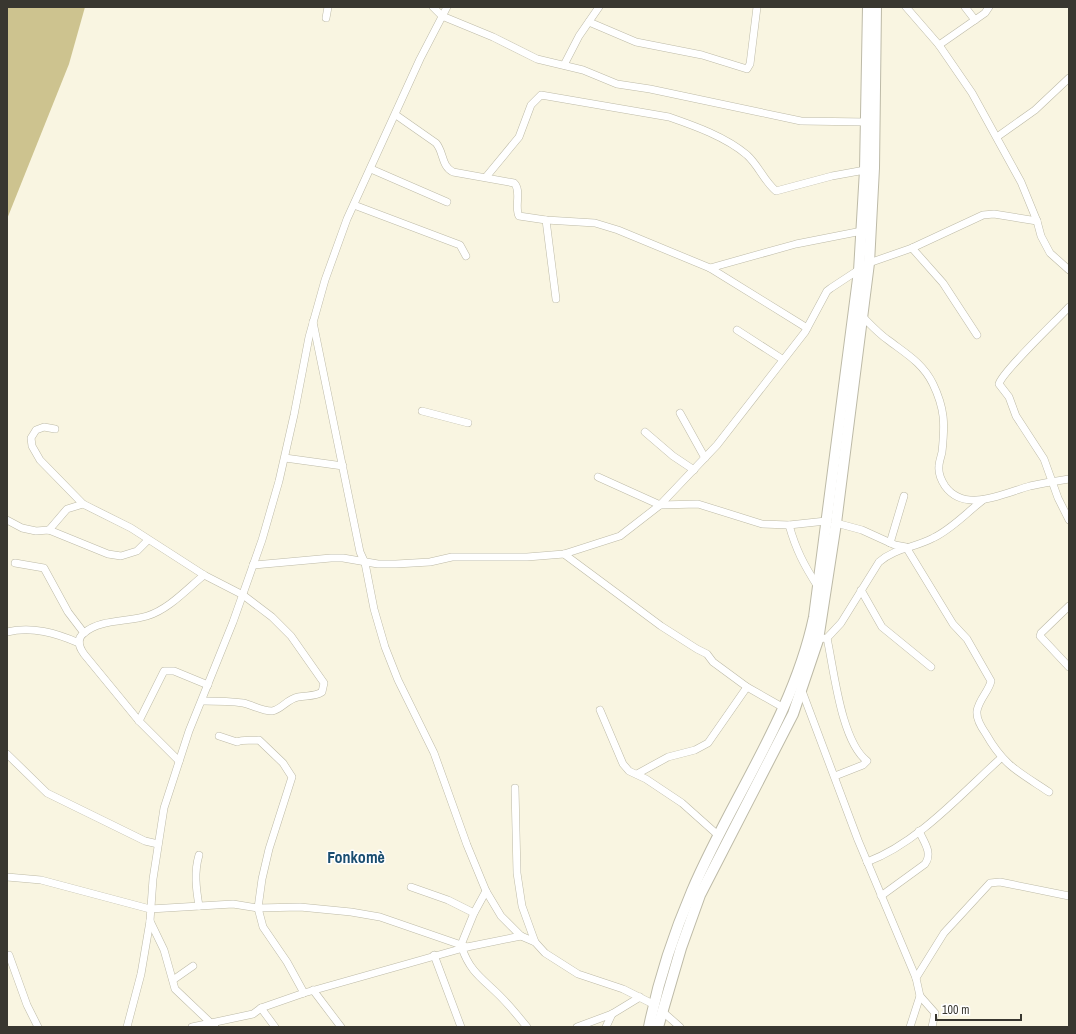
<svg xmlns="http://www.w3.org/2000/svg" width="1076" height="1034" viewBox="0 0 1076 1034" font-family="'Archivo Narrow',sans-serif">
  <style>
    .green { fill: #cdc38f }
    .lines { fill: none; stroke-linecap: round; stroke-linejoin: round }
    .street-casing { stroke: #bdbaa7; stroke-width: 8 }
    .secondary-casing { stroke: #bdbaa7; stroke-width: 12 }
    .street { stroke: #fff; stroke-width: 7 }
    .secondary { stroke: #fff; stroke-width: 10 }
    .labels { text-anchor: middle; stroke-width: 3; stroke-linejoin: round; paint-order: stroke }
    .quarter-label { font-size: 16px; font-weight: bold; fill: #194d70; stroke: #fff }
  </style>
  <rect width="100%" height="100%" fill="#f9f5e1"/>
  <polygon class="green" points="7,7 85,7 69,64 7,219"/>
  <g class="lines">
    <defs>
      <g id="street">
        <polyline points="433,7 442,16 493,37 537,59 583,70 617,84 650,89 801,121 866,122"/>
        <polyline points="906,7 939,45 972,93 1021,182 1037,221 1041,236 1050,253 1069,270"/>
        <polyline points="965,7 975,20"/>
        <polyline points="326,18 328,7"/>
        <polyline points="589,22 636,42 702,55 747,69 750,64 757,7"/>
        <polyline points="939,45 985,13 989,7"/>
        <polyline points="564,65 579,36 599,7"/>
        <path d="M396,115L436,143C444,152 441,166 453,172L514,183C522,190 514,207 519,216L546,220L595,223L618,230L710,268L807,328"/>
        <polyline points="997,137 1035,110 1069,78"/>
        <polyline points="371,169 447,202"/>
        <path d="M486,177L519,137L531,105L541,95L669,117C695,126 726,137 747,155C759,166 764,181 776,191L832,176L865,170"/>
        <polyline points="354,205 460,245 466,256"/>
        <polyline points="546,220 556,299"/>
        <polyline points="912,248 943,283 977,335"/>
        <polyline points="710,268 796,244 862,231"/>
        <path d="M1069,307C1057,320 1002,372 999,384L1009,397L1016,416L1044,459L1058,498L1069,520"/>
        <path d="M861,315C870,324 878,333 888,340C905,353 923,363 933,384C945,409 945,424 942,452C941,457 939,462 939,466C938,474 941,480 945,486C965,514 1004,493 1030,486C1043,483 1056,481 1069,479"/>
        <polyline points="313,322 360,552 365,563 374,609 385,647 398,680 434,753 467,845 486,891 501,916 521,936 535,942 545,953 578,974 623,989 653,1004"/>
        <polyline points="737,330 782,359"/>
        <polyline points="422,411 468,423"/>
        <polyline points="680,413 705,458"/>
        <path d="M55,429L44,427L36,430L31,438L32,446L40,460L83,504L131,528L204,575L243,595L272,617L291,636L324,683L322,692C314,697 307,695 298,697C287,699 281,710 272,711C261,711 253,705 243,703C229,701 216,701 203,701"/>
        <polyline points="645,432 673,456 694,470"/>
        <polyline points="285,458 343,466"/>
        <polyline points="598,477 660,505 698,504 762,524 789,525 826,521"/>
        <polyline points="7,520 22,528 36,531 49,530 108,554 121,556 137,551 148,540"/>
        <path d="M836,523L862,530L895,545L906,547L953,624L967,639L991,681C989,691 979,699 977,711C976,719 981,727 986,734C1004,766 1019,772 1049,792"/>
        <path d="M789,525C796,550 804,565 818,587"/>
        <polyline points="49,530 67,509 83,504"/>
        <polyline points="890,543 904,496"/>
        <polyline points="564,554 661,626 697,649 707,654 713,662 747,687 784,708"/>
        <polyline points="15,563 44,568 68,612 84,633"/>
        <polyline points="253,565 331,558 343,558 378,564 396,564 430,562 452,557 527,557 564,554 620,536 660,505 717,445 805,332 827,291 831,288 869,263 912,248 983,215 994,214 1037,221"/>
        <polyline points="861,590 882,627 931,667"/>
        <polyline points="1069,606 1041,633 1040,636 1069,667"/>
        <path d="M7,632C32,626 56,633 79,643"/>
        <path d="M827,638C834,670 841,741 867,761L863,765L835,776"/>
        <path d="M815,639L827,638L841,623L879,562C895,548 914,548 933,538C952,529 966,513 983,500"/>
        <polyline points="802,691 858,840 916,978 920,996 910,1027"/>
        <polyline points="600,710 623,764 629,771 646,779 682,803 719,836"/>
        <polyline points="139,721 164,671 174,671 208,685"/>
        <path d="M219,736L237,742C243,739 252,741 259,740L283,763L292,777L269,849L262,879L258,908L263,927L287,962L304,993"/>
        <polyline points="7,754 47,793 145,841 158,844"/>
        <path d="M179,761L139,721L84,654C79,647 76,639 84,633C100,619 128,622 147,616C168,610 187,589 204,575"/>
        <polyline points="637,774 668,757 695,750 708,743 747,687"/>
        <polyline points="515,788 517,873 522,906 535,942"/>
        <path d="M199,855C194,872 196,888 199,906"/>
        <path d="M867,862C918,843 961,794 1001,758"/>
        <polyline points="7,877 41,880 150,909 233,904 258,908 300,907 351,912 380,917 467,947"/>
        <polyline points="411,887 448,900 474,913"/>
        <path d="M881,896L925,864C933,853 924,842 919,831"/>
        <polyline points="150,921 164,950 175,989 215,1027"/>
        <polyline points="461,945 474,913 486,891"/>
        <path d="M462,948C470,972 483,979 500,996C510,1006 518,1016 527,1027"/>
        <polyline points="9,955 27,1005 38,1027"/>
        <polyline points="434,955 461,1027"/>
        <polyline points="916,978 944,933 990,883 1000,882 1069,896"/>
        <polyline points="173,980 193,966"/>
        <polyline points="313,990 341,1027"/>
        <polyline points="920,996 935,1013 932,1027"/>
        <polyline points="261,1008 275,1027"/>
        <polyline points="663,1012 680,1027"/>
        <polyline points="127,1027 141,974 150,921 153,879 164,808 189,731 233,622 262,540 279,481 294,415 309,337 325,280 347,219 420,59 447,7"/>
        <polyline points="192,1027 253,1014 261,1008 304,993 467,947 521,936"/>
        <polyline points="577,1027 612,1014 640,997"/>
        <polyline points="606,1027 612,1014"/>
      </g>
      <g id="secondary">
        <path d="M649,1027C658,982 674,933 692,891C731,799 793,716 814,617L859,271L865,170L868,7"/>
        <polyline points="658,1027 681,948 700,895 793,714 818,640 836,523 869,263 874,168 876,7"/>
      </g>
    </defs>
    <use href="#street" class="street-casing"/>
    <use href="#secondary" class="secondary-casing"/>
    <use href="#street" class="street"/>
    <use href="#secondary" class="secondary"/>
  </g>
  <g class="labels">
    <g class="quarter-label">
      <text x="356" y="863">Fonkomè</text>
    </g>
  </g>
  <rect width="1076" height="1034" fill="none" stroke="#393730" stroke-width="16"/>
  <path d="M936 1014v6h85v-6" fill="none" stroke="#393730" stroke-width="2"/>
  <text x="942" y="1014" font-size="12" fill="#393730" stroke="#ffffff" stroke-width="3" paint-order="stroke">100 m</text>
</svg>
